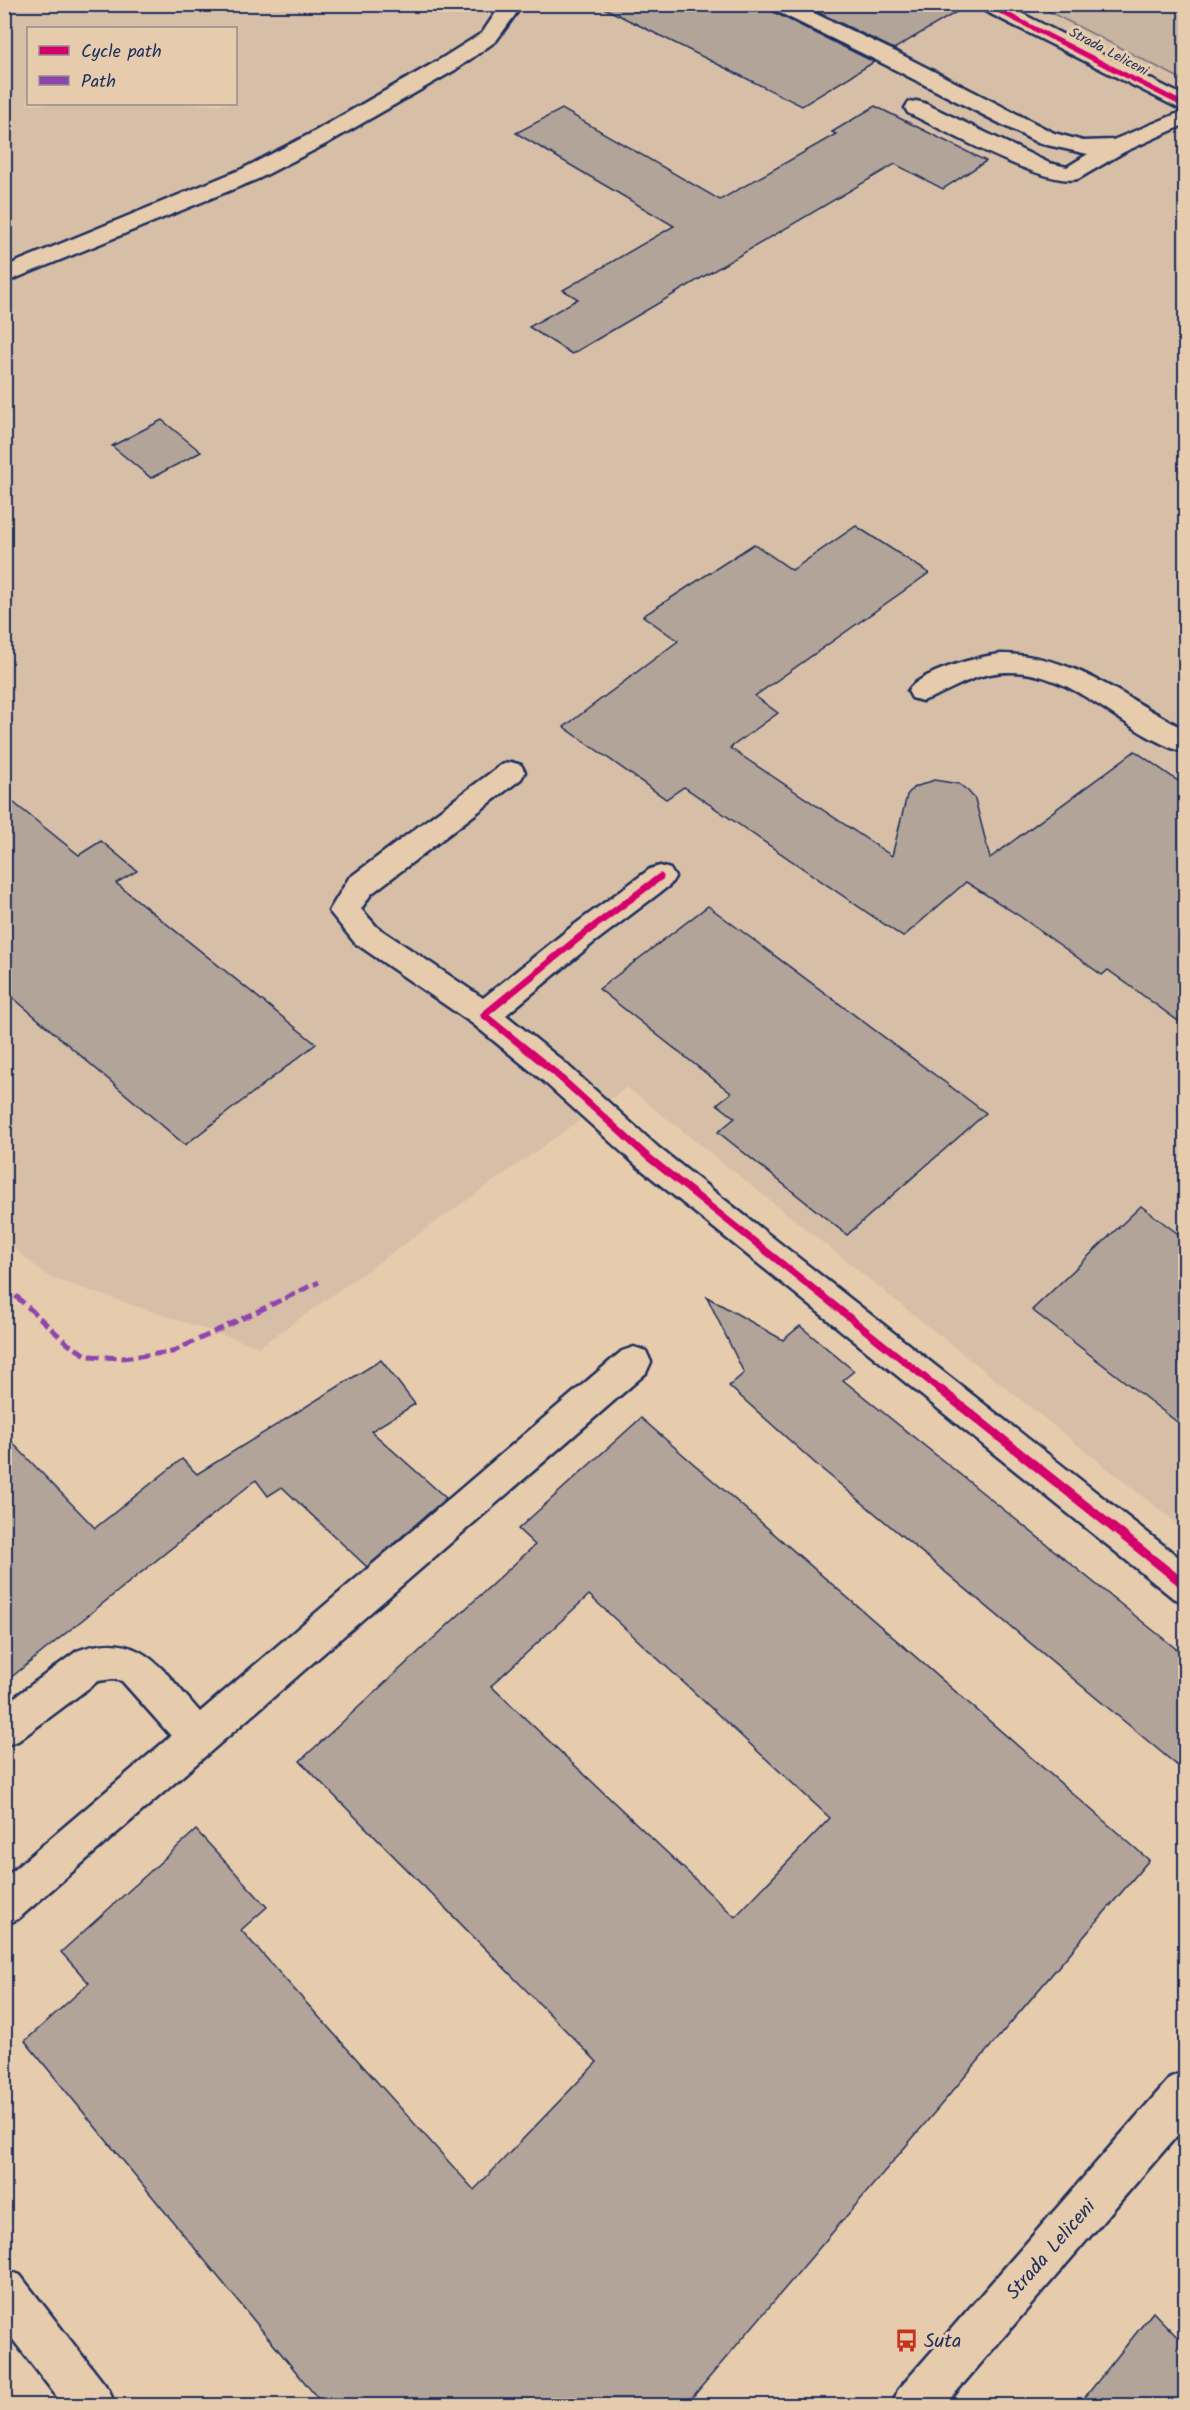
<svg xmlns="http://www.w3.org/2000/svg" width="1190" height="2410" viewBox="0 0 1190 2410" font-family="Kalam,sans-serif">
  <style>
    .built { fill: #d7bfa7; fill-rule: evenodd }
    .green { fill: #c9b4a1; stroke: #727280; stroke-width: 1.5 }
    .building { fill: #b3a499; stroke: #1b2f5e; stroke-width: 1.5; fill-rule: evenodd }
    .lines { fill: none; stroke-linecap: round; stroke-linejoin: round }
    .lane-casing { stroke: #1b2f5e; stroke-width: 5 }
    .street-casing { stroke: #1b2f5e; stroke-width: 5 }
    .secondary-casing { stroke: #1b2f5e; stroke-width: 5 }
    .lane { fill: #e6cbad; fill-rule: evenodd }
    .street { fill: #e6cbad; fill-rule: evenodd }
    .secondary { fill: #e6cbad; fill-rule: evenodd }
    .quiet { stroke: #8e44ad; stroke-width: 5; stroke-dasharray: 11 5; stroke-linecap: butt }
    .cycleway-far2-casing { stroke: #e6cbad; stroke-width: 8 }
    .cycleway-far1-casing { stroke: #e6cbad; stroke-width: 10 }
    .cycleway-casing { stroke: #e6cbad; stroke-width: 13 }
    .cycleway-far2 { stroke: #d6006c; stroke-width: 5 }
    .cycleway-far1 { stroke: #d6006c; stroke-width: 7 }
    .cycleway { stroke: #d6006c; stroke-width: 9 }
    .labels { text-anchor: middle; stroke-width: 6; stroke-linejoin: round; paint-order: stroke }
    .far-street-label { font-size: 14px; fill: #1b2f5e; stroke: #e6cbad }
    .near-street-label { font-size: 20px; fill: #1b2f5e; stroke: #e6cbad }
    .near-poi-label { font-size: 20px; fill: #1b2f5e; stroke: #e6cbad; text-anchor: start }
  </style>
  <rect width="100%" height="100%" fill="#e6cbad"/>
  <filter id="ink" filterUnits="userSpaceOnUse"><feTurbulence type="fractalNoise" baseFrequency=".0167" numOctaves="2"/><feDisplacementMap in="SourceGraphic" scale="12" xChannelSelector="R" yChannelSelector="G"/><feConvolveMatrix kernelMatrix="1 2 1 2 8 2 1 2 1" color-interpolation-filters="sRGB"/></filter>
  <g filter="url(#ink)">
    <path class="built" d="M5,5H1036L1185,81V1530L627,1087L259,1347L48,1277L5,1240ZM28,28H236V104H28Z"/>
    <polygon class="green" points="1036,5 1185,5 1185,81"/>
    <g class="building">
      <polygon points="596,4 765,4 769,10 874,62 802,106"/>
      <polygon points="801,4 970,4 894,49"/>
      <polygon points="875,106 986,161 943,189 895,164 572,354 529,327 578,299 563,290 674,226 516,133 562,109 720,200 836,134 832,132"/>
      <polygon points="162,420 201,452 151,478 112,446"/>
      <polygon points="856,526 929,573 755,696 778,713 730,748 892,856 907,795 913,788 934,780 959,784 968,791 975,799 990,858 1135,751 1185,786 1185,1026 1108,970 1102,975 1018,915 966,882 903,937 684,787 666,799 564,727 678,641 643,616 754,544 792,570"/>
      <polygon points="4,795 79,855 101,841 137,871 116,883 316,1044 185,1145 4,990"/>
      <polygon points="708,906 986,1113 847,1235 718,1132 735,1118 717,1104 731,1093 599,989"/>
      <polygon points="1141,1206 1185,1239 1185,1428 1032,1310"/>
      <polygon points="707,1297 783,1340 800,1326 854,1371 843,1380 1185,1656 1185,1772 817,1465 729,1386 744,1373"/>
      <polygon points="381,1360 415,1404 371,1431 446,1498 367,1567 282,1487 268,1496 256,1480 4,1683 4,1434 95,1528 182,1459 197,1474"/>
      <path d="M641,1418L1149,1860L685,2406H324L25,2041L89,1983L61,1952L196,1830L267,1907L241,1930L474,2190L597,2062L300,1761L535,1545L518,1529ZM589,1595L830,1818L735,1917L491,1686Z"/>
      <polygon points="1153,2312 1185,2345 1185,2406 1078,2406"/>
    </g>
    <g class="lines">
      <defs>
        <g id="lane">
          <polygon points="502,4 523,4 496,41 455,70 326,144 258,179 4,283 4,267 242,169 310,134 439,60 482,33"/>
          <path d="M767,4H795L900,54L1054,133L1083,141L1113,140L1186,110V124L1124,152L1078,179C1044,187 943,129 908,113L905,108L908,103L916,101L924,103L1049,163L1067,167L1088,154L1038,143L884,64L770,8Z"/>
          <path d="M1001,654C1074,654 1124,698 1186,730V753C1118,733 1067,659 990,674C966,678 945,694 922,701L912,698L908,691C919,672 979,656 1001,654Z"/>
          <path d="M634,1347L646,1351L651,1362L646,1373L18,1919L4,1925V1878L171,1736L122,1681L113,1679L98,1681L18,1741L4,1746V1705L77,1651C140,1627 162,1670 200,1712L622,1351Z"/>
          <polygon points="4,2269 20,2275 109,2390 115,2406 64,2406 4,2328"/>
        </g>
        <g id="street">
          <polygon points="976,4 1003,4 1186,97 1186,112 979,8"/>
          <polygon points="511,762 521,765 525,772 521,779 371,894 361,909 377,927 483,998 570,928 650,869 660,866 670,869 675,877 670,885 592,944 506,1015 564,1062 659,1148 1186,1563 1186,1603 1173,1598 637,1166 542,1080 473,1024 355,943 329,911 349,878 501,765"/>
        </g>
        <polygon id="secondary" points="1186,2071 1186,2125 944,2406 892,2406 898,2390 1171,2077"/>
      </defs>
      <use href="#lane" class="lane-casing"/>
      <use href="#street" class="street-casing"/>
      <use href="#secondary" class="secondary-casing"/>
      <use href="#lane" class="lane"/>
      <use href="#street" class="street"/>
      <use href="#secondary" class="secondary"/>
      <polyline class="quiet" points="4,1285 68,1344 88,1356 122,1358 172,1352 319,1282"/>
      <defs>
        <polyline id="cycleway-far2" points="986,4 1186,106"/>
        <polyline id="cycleway-far1" points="660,877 581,936 484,1015 553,1071 648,1157 943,1392"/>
        <polyline id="cycleway" points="941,1390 1186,1586"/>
      </defs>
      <use href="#cycleway-far2" class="cycleway-far2-casing"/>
      <use href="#cycleway-far1" class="cycleway-far1-casing"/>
      <use href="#cycleway" class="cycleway-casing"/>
      <use href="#cycleway-far2" class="cycleway-far2"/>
      <use href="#cycleway-far1" class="cycleway-far1"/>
      <use href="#cycleway" class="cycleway"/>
    </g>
  </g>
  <defs>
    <symbol id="bus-bare" viewBox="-9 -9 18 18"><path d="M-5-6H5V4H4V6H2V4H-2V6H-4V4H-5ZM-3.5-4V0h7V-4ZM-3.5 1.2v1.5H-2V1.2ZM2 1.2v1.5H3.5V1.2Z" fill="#c8321e" stroke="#e6cbad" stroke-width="2.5" paint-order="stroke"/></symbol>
  </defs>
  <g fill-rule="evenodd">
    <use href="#bus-bare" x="890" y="2324" width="33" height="33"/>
  </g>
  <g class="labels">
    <g class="far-street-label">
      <text transform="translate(1109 51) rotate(28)" y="5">Strada Leliceni</text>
    </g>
    <g class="near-street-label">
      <text transform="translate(1050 2249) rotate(-49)" y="7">Strada Leliceni</text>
    </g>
    <g class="near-poi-label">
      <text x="924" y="2347">Suta</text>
    </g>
  </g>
  <rect width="1190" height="2410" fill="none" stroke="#e6cbad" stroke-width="24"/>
  <rect x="12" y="12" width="1166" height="2386" fill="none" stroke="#1b2f5e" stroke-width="2" filter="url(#ink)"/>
  <rect x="27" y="27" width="210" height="78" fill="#e6cbad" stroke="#958d8d" stroke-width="1.5"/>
  <rect x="39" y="46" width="30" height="9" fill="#d6006c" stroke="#958d8d" stroke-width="1.5"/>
  <text x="81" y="57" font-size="18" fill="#1b2f5e">Cycle path</text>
  <rect x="39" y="76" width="30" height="9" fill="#8e44ad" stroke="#958d8d" stroke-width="1.5"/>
  <text x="81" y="87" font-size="18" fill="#1b2f5e">Path</text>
</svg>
